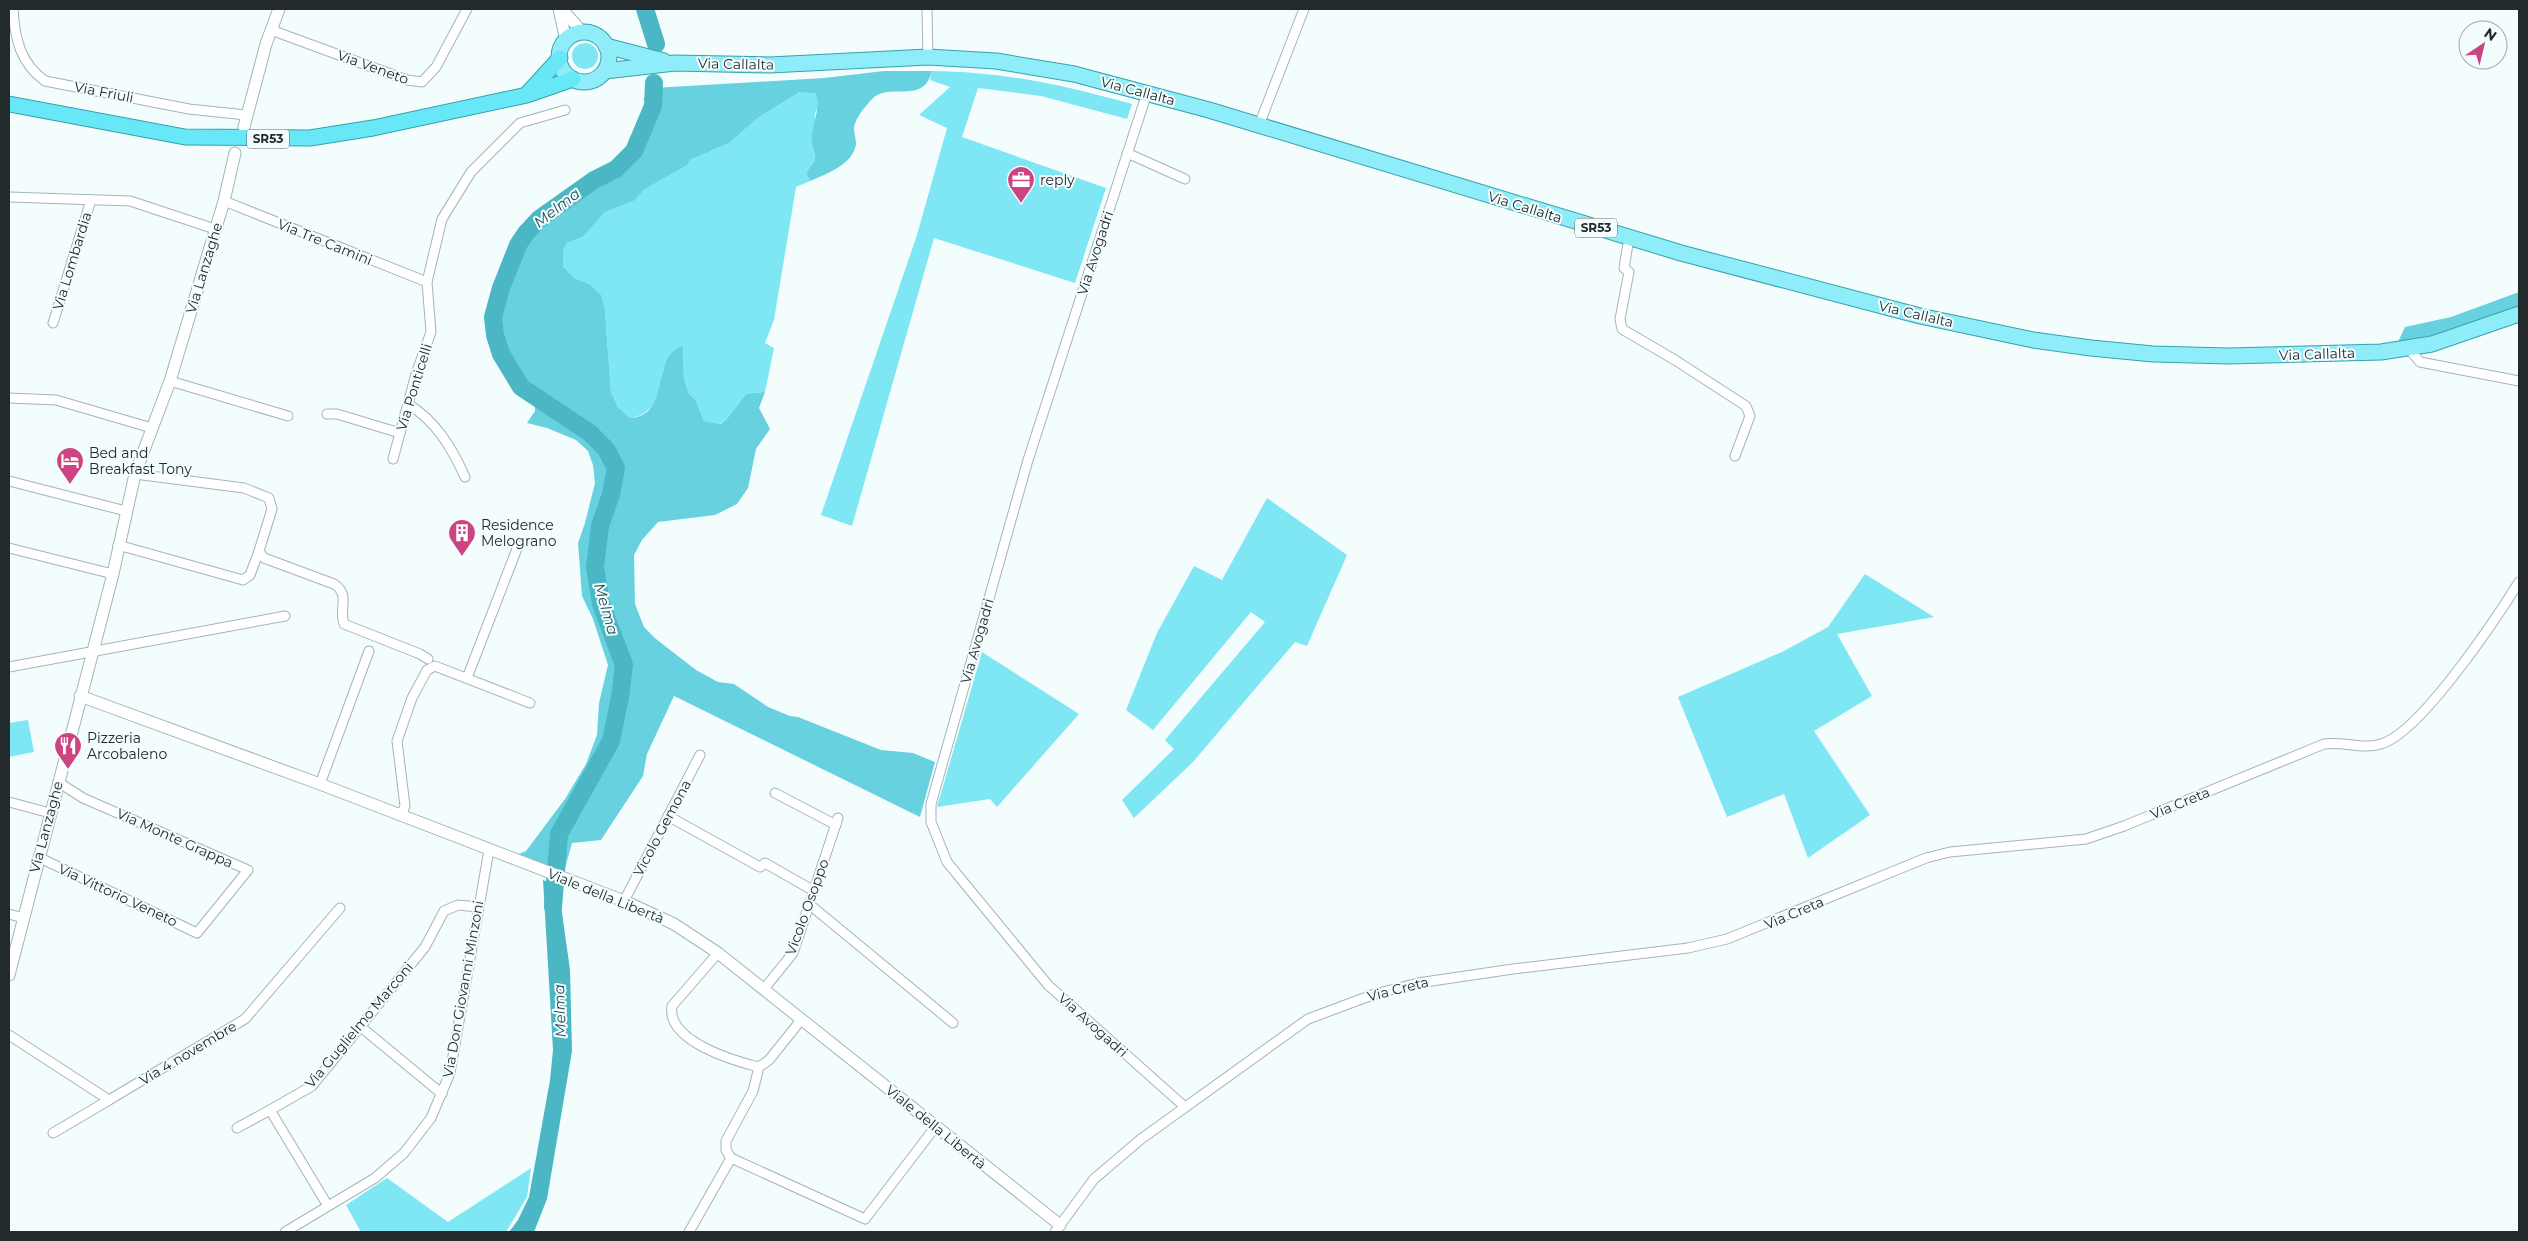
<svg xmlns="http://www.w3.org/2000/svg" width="2528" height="1241" viewBox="0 0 2528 1241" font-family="Montserrat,sans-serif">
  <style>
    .green { fill: #7fe6f4 }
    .forest { fill: #68d1df }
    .water { fill: #4bb7c4 }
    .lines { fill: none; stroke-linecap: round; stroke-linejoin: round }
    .river { stroke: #4bb7c4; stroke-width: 18 }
    .minor-casing { stroke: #a1b6b9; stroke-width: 11 }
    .tertiary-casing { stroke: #a1b6b9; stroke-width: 13 }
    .primary-casing { stroke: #37a1ad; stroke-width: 17 }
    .trunk-casing { stroke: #37a1ad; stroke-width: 17 }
    .minor { stroke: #fff; stroke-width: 9 }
    .tertiary { stroke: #fff; stroke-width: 11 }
    .primary { stroke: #8eedf8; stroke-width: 15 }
    .trunk { stroke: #68e7f6; stroke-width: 15 }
    .labels { text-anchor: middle; stroke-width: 4; stroke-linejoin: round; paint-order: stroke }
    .shield { fill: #f4fdfe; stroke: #61696a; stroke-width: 1 }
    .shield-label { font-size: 12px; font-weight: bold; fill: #222a2b }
    .street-label { font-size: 14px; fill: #222a2b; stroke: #f4fdfe }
    .poi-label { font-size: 14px; fill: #222a2b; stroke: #f4fdfe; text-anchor: start }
    .water-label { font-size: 15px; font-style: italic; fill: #215056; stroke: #f4fdfe }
  </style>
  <rect width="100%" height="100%" fill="#f4fdfe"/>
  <g class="green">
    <circle cx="585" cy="56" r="13"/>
    <path d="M932,71C1006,72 1062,85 1132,104L1127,119L1041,96L978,88L962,137L1106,188L1075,283L934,238L852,526L821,515L917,235L947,128L919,115L950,87L930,80Z"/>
    <path d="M808,91L815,93L820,99L819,106L815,113V129L812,137L815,160L806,173L810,181L796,187L774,320L765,343L774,348L765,392L746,394L726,420L719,424L704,421L695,399L689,394L684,379L683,346C677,353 665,362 663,370C661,377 662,384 660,390C657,404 644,417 630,418L618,407L611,392L605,311L589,284L574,278L563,266V250L567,243L583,237L605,212L634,201L645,189L686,165L690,160L729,143L759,117L800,92Z"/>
    <polygon points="1267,498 1347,555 1307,646 1295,642 1193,762 1134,818 1122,800 1174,749 1165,740 1265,622 1251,612 1153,730 1126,710 1157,633 1194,566 1222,580"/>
    <polygon points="1865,574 1934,617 1837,634 1872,696 1814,731 1870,815 1808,858 1784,794 1727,817 1678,697 1782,652 1828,627"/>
    <polygon points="982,652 1079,714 997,807 990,799 937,807"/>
    <polygon points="28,720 34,752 9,757 9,723"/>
    <polygon points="531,1168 527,1197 506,1232 361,1232 346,1205 387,1178 448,1222"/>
  </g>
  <g class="forest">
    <path d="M884,71H932C923,106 891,81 872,99C865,107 855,118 854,128C854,133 856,139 856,144C853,165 826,174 810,181L806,173L815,160C815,152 812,147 812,139C811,125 823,104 815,93L800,92L759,117L729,143L690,160L687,165L645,189L634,201L605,212L583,237L567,243L563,250V266L574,278L589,284L601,295L605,311L611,392L618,407L630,418C672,416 650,355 683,346L684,379L689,394L695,399L704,421L720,424L726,420L746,394L765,392L759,408L770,429L756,449L748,488L737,504L715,515L658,522L642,540L634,555L635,604L644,627L656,639L696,670L718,682L734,684L768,707L790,716L798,717L881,750L913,753L935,762L920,817L674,696L647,754L643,776L601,840L572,843L564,872L519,854L526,851L565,799L586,764L597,735L599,703L608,665L593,619L582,596L578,543L585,523L595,483L593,465L588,451L576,440L547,428L527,423L535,411V402L512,381L501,362L493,342L490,314L504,270L513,247L533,220L579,187L608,171L626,155L644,126L650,100H643L653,88L824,78Z"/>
    <polygon points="2519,292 2519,311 2458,331 2397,344 2405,327 2451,317"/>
  </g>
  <polygon class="water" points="543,880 562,887 560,898 570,970 572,1051 547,1199 534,1232 509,1232 518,1220 529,1197 550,1080 553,1050"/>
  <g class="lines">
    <g class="river">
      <polyline points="645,9 656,44"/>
      <polyline points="553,907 559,834 611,741 620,697 624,665 601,604 595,567 600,526 611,494 616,468 606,449 590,433 521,387 501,354 495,335 493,317 501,288 518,245 526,233 539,219 594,180 616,169 634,151 653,106 654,83"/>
    </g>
    <defs>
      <g id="minor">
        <path d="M13,9C15,39 20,63 45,81L189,109L246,115"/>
        <polyline points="927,9 928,57"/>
        <polyline points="271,30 407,80 422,82 436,67 467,9"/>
        <polyline points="1147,93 1028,460 931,804 931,822 947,862 1048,985 1185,1107"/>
        <polyline points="1259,125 1304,9"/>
        <polyline points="1127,153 1185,179"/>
        <polyline points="9,197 130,201 215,229"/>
        <polyline points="224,201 427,282"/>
        <polyline points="1629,238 1624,268 1629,272 1620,319 1622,329 1675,360 1746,406 1750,416 1735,456"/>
        <polyline points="53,323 91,200"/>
        <polyline points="2409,349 2420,362 2519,381"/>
        <polyline points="170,381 288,416"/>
        <polyline points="9,398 56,400 152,428"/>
        <path d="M408,404C436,421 452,448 465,477"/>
        <polyline points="327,414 337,414 400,433"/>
        <polyline points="393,459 416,374 431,332 427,282 442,219 471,172 520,123 565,110"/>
        <path d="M135,474L244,488L269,498L272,509L259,551L264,558L334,584C351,595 338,609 344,624L420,654L428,659"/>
        <polyline points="9,481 126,511"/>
        <polyline points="118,545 243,580 250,575 259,551"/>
        <polyline points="9,548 113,574"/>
        <polyline points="9,667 285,616"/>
        <polyline points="467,678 518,546"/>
        <polyline points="320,784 369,651"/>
        <polyline points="775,793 836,825"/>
        <polyline points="9,802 50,813"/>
        <polyline points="401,816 405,806 397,741 412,698 427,670 435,666 530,703"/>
        <polyline points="668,816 760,867 765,863 814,891"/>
        <polyline points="38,857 197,933 248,870 83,798 58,782"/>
        <polyline points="624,901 700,755"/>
        <polyline points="809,904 953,1023"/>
        <polyline points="9,914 23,918"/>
        <path d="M718,953L672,1006C666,1041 734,1061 759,1067L769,1060L801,1020"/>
        <polyline points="764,989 793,953 838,818"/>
        <polyline points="361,1027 442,1094"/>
        <polyline points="9,1035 109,1100 245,1019 340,908"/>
        <polyline points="759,1067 753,1091 726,1141 726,1150 731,1158 865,1219 936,1126"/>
        <polyline points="237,1128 270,1110"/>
        <polyline points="53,1133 109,1100"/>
        <polyline points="328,1206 270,1110 312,1086 425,947 444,911 458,905 478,907"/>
        <polyline points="285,1232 375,1178 404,1153 431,1118 450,1073 489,850"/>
        <polyline points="689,1232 731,1158"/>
        <path d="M1055,1232L1094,1179L1141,1139L1308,1019L1375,994L1418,983L1513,969L1688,948L1727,939L1926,858L1950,852L2086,839L2124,826L2324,744C2344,741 2362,750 2381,744C2420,733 2496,619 2519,582"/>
      </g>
      <g id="tertiary">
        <polyline points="559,9 566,40"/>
        <polyline points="562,9 583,33"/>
        <polyline points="244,127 266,44 279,9"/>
        <polyline points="80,696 320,784 624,901 674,924 718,953 1060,1225"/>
        <polyline points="9,975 113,574 135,474 170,381 224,201 235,153"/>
      </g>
      <g id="primary">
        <circle cx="584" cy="57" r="25"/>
        <polyline points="606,46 664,61"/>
        <polyline points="605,71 675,63 770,65 928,57 996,61 1074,74 1209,110 1681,253 1920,316 2033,340 2091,348 2153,354 2228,356 2381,352 2432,344 2519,314"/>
      </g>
      <g id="trunk">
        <polyline points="528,93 560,58"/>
        <polyline points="9,104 185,137 310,138 373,128 527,95 573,79"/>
      </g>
    </defs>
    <use href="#minor" class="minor-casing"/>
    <use href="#tertiary" class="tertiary-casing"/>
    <use href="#primary" class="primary-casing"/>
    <use href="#trunk" class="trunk-casing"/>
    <use href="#minor" class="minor"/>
    <use href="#tertiary" class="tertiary"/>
    <use href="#primary" class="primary"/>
    <use href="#trunk" class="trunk"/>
  </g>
  <defs>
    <symbol id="office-pin" viewBox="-11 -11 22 30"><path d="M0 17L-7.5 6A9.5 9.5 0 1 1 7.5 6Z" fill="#cc4481" stroke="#f4fdfe"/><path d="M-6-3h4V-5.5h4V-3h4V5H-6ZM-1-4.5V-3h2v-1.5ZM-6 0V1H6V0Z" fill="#fff"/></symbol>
    <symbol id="hotel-pin" viewBox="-11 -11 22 30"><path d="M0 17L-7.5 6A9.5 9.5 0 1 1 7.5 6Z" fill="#cc4481" stroke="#f4fdfe"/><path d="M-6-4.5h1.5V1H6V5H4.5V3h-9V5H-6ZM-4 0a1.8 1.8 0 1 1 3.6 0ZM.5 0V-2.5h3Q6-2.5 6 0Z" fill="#fff"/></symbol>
    <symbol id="building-pin" viewBox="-11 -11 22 30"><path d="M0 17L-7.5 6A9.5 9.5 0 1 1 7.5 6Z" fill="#cc4481" stroke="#f4fdfe"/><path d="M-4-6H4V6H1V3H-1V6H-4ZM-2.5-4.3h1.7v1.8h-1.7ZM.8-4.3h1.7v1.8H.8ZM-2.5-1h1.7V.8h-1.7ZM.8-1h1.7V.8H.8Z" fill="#fff"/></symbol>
    <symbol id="restaurant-pin" viewBox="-11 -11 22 30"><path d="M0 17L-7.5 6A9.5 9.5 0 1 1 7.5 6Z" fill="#cc4481" stroke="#f4fdfe"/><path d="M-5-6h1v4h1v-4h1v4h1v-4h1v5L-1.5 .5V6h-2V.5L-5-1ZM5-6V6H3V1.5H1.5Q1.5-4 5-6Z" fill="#fff"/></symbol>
  </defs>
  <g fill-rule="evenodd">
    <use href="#office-pin" x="1005" y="164" width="32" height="43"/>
    <use href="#hotel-pin" x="54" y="445" width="32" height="43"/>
    <use href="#building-pin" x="446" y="517" width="32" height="43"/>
    <use href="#restaurant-pin" x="52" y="730" width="32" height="43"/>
  </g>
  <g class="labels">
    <g class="shield">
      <rect x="247" y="129.5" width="42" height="19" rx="4"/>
      <rect x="1575" y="218.5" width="42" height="19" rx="4"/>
    </g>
    <g class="shield-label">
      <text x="268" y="143">SR53</text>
      <text x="1596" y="232">SR53</text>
    </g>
    <g class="street-label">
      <text transform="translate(736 64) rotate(1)" y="5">Via Callalta</text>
      <text transform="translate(373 67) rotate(20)" y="5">Via Veneto</text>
      <text transform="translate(1138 91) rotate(15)" y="5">Via Callalta</text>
      <text transform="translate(104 92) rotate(11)" y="5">Via Friuli</text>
      <text transform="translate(1525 207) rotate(17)" y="5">Via Callalta</text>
      <text transform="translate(325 242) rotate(22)" y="5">Via Tre Camini</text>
      <text transform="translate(1095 253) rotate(-72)" y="5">Via Avogadri</text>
      <text transform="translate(72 261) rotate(-73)" y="5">Via Lombardia</text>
      <text transform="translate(204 268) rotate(-73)" y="5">Via Lanzaghe</text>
      <text transform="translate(1916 314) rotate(13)" y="5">Via Callalta</text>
      <text transform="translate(2317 354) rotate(-2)" y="5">Via Callalta</text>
      <text transform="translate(414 387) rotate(-73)" y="5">Via Ponticelli</text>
      <text transform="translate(977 641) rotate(-74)" y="5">Via Avogadri</text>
      <text transform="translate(2180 803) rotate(-22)" y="5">Via Creta</text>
      <text transform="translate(46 827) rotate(-75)" y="5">Via Lanzaghe</text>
      <text transform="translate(662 828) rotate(-62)" y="5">Vicolo Gemona</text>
      <text transform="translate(175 838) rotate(24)" y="5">Via Monte Grappa</text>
      <text transform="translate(118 895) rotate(25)" y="5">Via Vittorio Veneto</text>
      <text transform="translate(606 896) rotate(22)" y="5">Viale della Libertà</text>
      <text transform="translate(807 907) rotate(-70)" y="5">Vicolo Osoppo</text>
      <text transform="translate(1794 913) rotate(-23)" y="5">Via Creta</text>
      <text transform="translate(463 989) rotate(-80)" y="5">Via Don Giovanni Minzoni</text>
      <text transform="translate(1398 989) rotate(-14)" y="5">Via Creta</text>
      <text transform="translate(359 1025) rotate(-50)" y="5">Via Guglielmo Marconi</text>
      <text transform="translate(1093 1025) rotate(42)" y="5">Via Avogadri</text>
      <text transform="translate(188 1053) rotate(-31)" y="5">Via 4 novembre</text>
      <text transform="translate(936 1127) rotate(39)" y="5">Viale della Libertà</text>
    </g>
    <g class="poi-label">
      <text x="1040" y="185">reply</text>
      <text x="89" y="458">Bed and<tspan x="89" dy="16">Breakfast Tony</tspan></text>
      <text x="481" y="530">Residence<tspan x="481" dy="16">Melograno</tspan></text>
      <text x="87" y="743">Pizzeria<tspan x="87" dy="16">Arcobaleno</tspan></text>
    </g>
    <g class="water-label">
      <text transform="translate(557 208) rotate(-38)" y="5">Melma</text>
      <text transform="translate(606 609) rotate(74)" y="5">Melma</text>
      <text transform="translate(560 1011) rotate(-92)" y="5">Melma</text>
    </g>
  </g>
  <rect width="2528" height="1241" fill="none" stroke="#222a2b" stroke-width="20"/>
  <g transform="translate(2483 45) rotate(35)"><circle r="24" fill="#f4fdfe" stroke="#a0a9aa"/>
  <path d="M0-4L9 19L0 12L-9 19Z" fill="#cc4481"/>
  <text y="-8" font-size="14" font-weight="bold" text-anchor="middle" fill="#222a2b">N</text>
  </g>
</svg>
